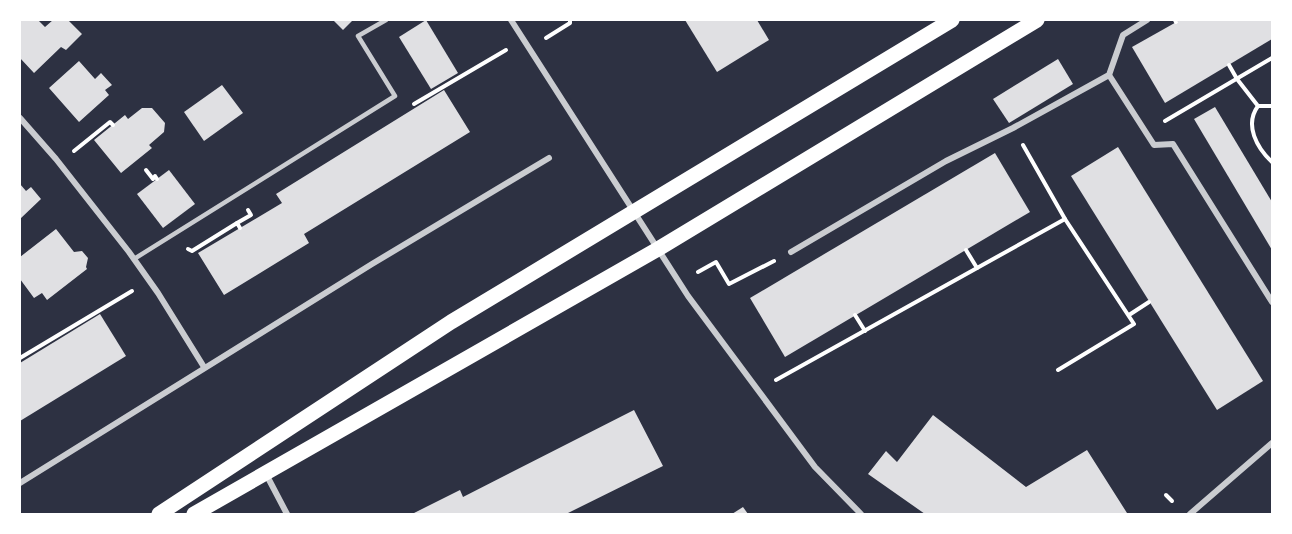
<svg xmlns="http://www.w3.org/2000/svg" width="1292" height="534" viewBox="0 0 1292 534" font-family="Raleway,sans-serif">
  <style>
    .building { fill: #e0e0e3 }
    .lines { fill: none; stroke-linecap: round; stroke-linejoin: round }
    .path { stroke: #fff; stroke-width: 4 }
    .service { stroke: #caccd0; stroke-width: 4.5 }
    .minor { stroke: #caccd0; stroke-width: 6 }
    .primary { stroke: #fff; stroke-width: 15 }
  </style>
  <rect width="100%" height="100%" fill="#2d3142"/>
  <g class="building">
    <polygon points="20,20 38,20 45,27 53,20 68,20 82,34 66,50 61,47 34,73 20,58"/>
    <polygon points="333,20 353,20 343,30"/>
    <polygon points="426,20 458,73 431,89 399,37"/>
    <polygon points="685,20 757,20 769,40 717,72"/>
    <polygon points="1180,20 1272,20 1272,39 1165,103 1132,47"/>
    <polygon points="1058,59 1073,84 1009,123 993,99"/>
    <polygon points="79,61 95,79 101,73 112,85 105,90 109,95 79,122 49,88"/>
    <polygon points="222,85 243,113 204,141 184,112"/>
    <polygon points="444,90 470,132 304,234 309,243 224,295 198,253 282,203 276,194"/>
    <polygon points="1215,107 1272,202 1272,250 1194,119"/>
    <polygon points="142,108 152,108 165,123 164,132 149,145 152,148 121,173 94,140 125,115 128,119"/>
    <polygon points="1118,147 1263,381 1217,410 1071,176"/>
    <polygon points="995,153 1030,212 785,357 750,298"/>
    <polygon points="169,170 195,204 163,228 137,194"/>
    <polygon points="20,184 26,191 31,187 41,199 20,219"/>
    <polygon points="56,229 74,252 82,251 88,258 86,267 87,269 47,300 42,293 34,298 20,279 20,257"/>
    <polygon points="100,314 126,356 20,421 20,363"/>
    <polygon points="634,410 663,466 566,514 412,514 460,490 463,497"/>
    <polygon points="933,415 1026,487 1087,450 1127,513 925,514 868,474 886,451 897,462"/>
    <polygon points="743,507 748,514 732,514"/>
  </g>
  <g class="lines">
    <g class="path">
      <polyline points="1175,20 1176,22"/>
      <polyline points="546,38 570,23 570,20"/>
      <polyline points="1229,65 1237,79 1258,106"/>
      <polyline points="414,104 506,50"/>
      <path d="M1272,106H1258C1244,125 1257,148 1272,162"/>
      <polyline points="1165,121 1272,58"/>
      <polyline points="74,151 110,122 113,125"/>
      <polyline points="146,170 153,179 155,176 157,179"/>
      <polyline points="237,223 251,215 248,210"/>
      <polyline points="188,249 192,251 237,223 240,228"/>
      <polyline points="966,250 977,268"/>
      <polyline points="698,272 716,262 729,284 774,261"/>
      <polyline points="855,315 865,331"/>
      <polyline points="1129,315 1149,302"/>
      <polyline points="20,358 132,291"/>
      <polyline points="1058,370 1134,324 1065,219"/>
      <polyline points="776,380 1065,219 1023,145"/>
      <polyline points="1166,495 1172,501"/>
    </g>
    <polyline class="service" points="134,259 395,96 358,36 386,20"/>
    <g class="minor">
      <polyline points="511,20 688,296 815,467 861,514"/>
      <polyline points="1109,75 1154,145 1173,144 1272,302"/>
      <polyline points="20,118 56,159 129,252 158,293 204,367"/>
      <polyline points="791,252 946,161 1013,128 1109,75 1123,35 1147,20"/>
      <polyline points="266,474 287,514"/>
      <polyline points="20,483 372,264 549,158"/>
      <polyline points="1190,514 1272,443"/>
    </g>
    <g class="primary">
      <polyline points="159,514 451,322 952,20"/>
      <polyline points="194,514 658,249 1037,20"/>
    </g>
  </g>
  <rect width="1292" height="534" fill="none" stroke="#ffffff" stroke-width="42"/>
</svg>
